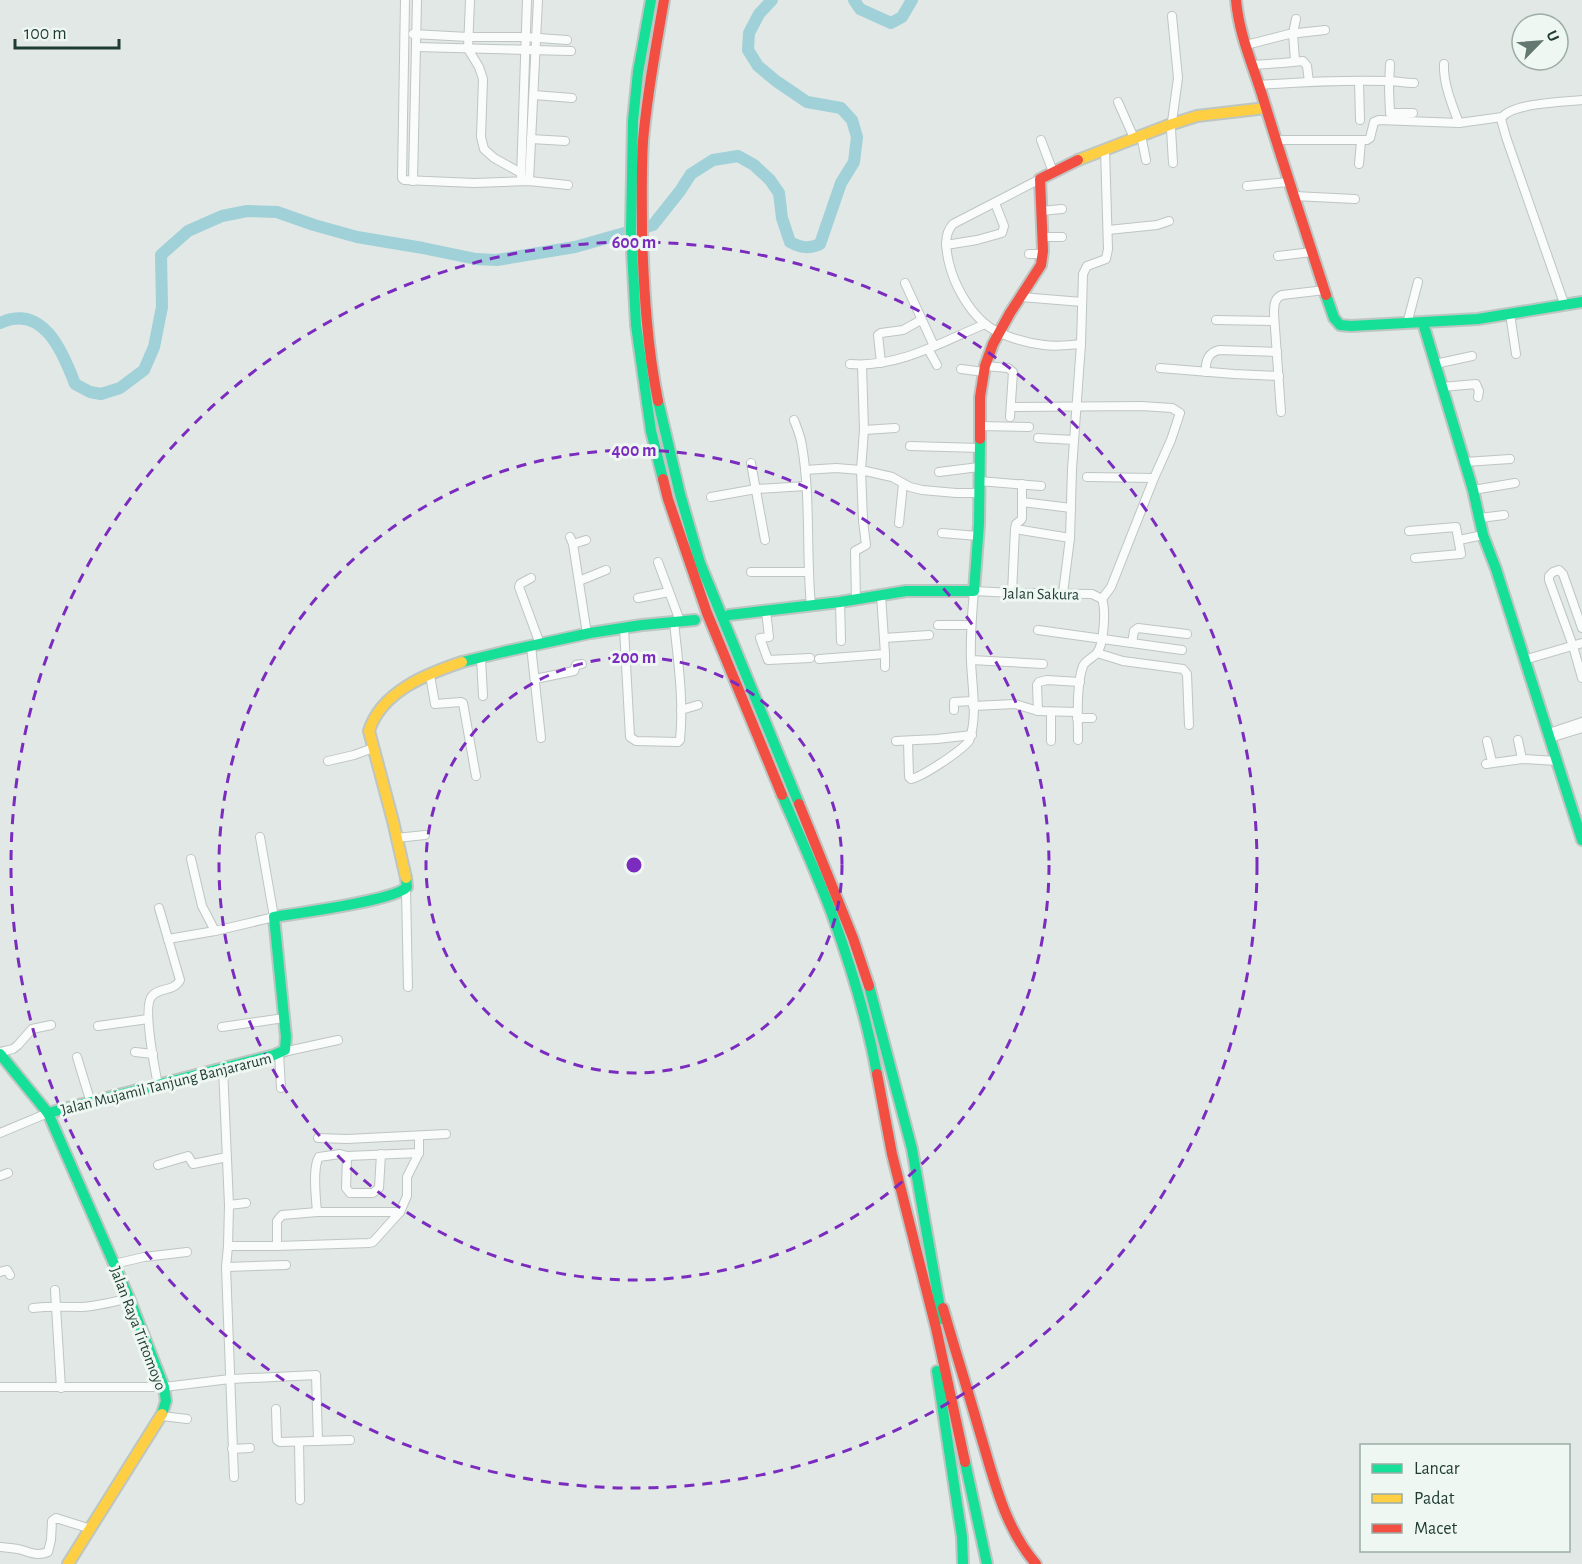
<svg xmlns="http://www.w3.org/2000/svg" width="1582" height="1564" viewBox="0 0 1582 1564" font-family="'Alegreya Sans',sans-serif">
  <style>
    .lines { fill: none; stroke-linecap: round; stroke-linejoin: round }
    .river { stroke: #a0d0d8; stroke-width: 12 }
    .street-casing { stroke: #bec5c2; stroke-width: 10 }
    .fast-casing { stroke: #bdc6c2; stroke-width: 14 }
    .slow-casing { stroke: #bdc6c2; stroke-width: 14 }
    .jam-casing { stroke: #bdc6c2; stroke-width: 14 }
    .street { stroke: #fafcfb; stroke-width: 8 }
    .fast { stroke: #16e098; stroke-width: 10 }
    .slow { stroke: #ffcf43; stroke-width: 10 }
    .jam { stroke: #f24e42; stroke-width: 10 }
    .ring { fill: none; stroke: #7b2cbf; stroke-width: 3; stroke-dasharray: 10 8 }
    .labels { text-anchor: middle; stroke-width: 6; stroke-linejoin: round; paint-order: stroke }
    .street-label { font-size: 16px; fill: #1f3b33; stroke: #eff7f3 }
    .centre { fill: #7b2cbf; stroke: #eff7f3; stroke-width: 3 }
    .ring-label { font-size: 18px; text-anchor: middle; font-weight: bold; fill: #7b2cbf; stroke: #eff7f3; stroke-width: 6; stroke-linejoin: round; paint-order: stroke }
  </style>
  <rect width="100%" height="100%" fill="#e1e8e5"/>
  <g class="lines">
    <g class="river">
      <polyline points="854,0 860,9 891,23 902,17 912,0"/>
      <path d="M0,323C43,303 63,352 75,384L90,392L101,394L120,388L144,370L154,347L162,307L161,255L188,231L222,216L247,211L277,212L314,225L357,237L423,248L476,259L497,260L575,247L653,225L680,191L691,174L713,160L738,156L754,165L770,180L779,193L782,218L790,242C801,248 809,249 820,244L841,183L854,162L857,137L852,120L841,108L807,102L776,81L758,66L748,50L749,33L759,14L772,0"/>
    </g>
    <defs>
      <g id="street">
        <polyline points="405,0 402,178 404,180 474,183 529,181 568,185"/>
        <polyline points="470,0 468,49 479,67 483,79 481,137 484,149 494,158 521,173"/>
        <polyline points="1172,16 1178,78 1171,129 1173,163"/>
        <polyline points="413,34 468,37 525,37 567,40"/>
        <polyline points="1246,45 1289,34 1325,30"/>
        <polyline points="416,47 571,51"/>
        <polyline points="1295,61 1293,33 1296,19"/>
        <polyline points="1390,64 1389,89 1390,113 1413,113"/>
        <path d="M1444,64C1443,83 1452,105 1459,123"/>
        <polyline points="1252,65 1282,63 1303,61 1307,66 1309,82"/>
        <polyline points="1359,81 1360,120"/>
        <path d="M1259,85C1301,82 1344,80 1386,81C1396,81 1405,83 1414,83"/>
        <polyline points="534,95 572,98"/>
        <polyline points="1118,102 1134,138"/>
        <polyline points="1141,135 1146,160"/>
        <polyline points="531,139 565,141"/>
        <polyline points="1041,140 1053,172"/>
        <polyline points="1276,140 1367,140 1370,138 1374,122 1379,120 1459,123 1502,117"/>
        <polyline points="1359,164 1361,141"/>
        <polyline points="521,177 527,0"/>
        <path d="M1040,179L953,224C943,235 946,250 949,263C954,284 967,308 984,323C997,335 1026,343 1044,345C1056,347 1069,345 1081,344"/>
        <polyline points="413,181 417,0"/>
        <polyline points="529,181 538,0"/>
        <polyline points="1247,186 1289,182"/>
        <polyline points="1294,196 1355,199"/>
        <polyline points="1041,211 1062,209"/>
        <polyline points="1108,230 1157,225 1169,221"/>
        <polyline points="1042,237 1062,237"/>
        <polyline points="946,245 977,240 1002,233 1004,226 995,203"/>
        <polyline points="1029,254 1043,254"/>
        <polyline points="1278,256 1312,252"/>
        <polyline points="905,283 934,346"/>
        <polyline points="1021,297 1082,302"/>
        <path d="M1565,306L1506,137L1501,119C1509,103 1564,102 1582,100"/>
        <polyline points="1510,314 1516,354"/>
        <polyline points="1216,320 1274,321"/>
        <polyline points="1407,324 1418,282"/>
        <polyline points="928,349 937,365"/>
        <polyline points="881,363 878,335 881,333 903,330 921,320"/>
        <path d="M850,364C898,368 942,342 985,324"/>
        <polyline points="1435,364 1472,356"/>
        <polyline points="985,366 1008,368 1013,372 1010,417"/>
        <polyline points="1160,368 1234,374 1279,376"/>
        <polyline points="961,369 984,372"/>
        <path d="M1206,372C1205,361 1208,353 1219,350L1277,352"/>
        <polyline points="1442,387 1476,384 1479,391 1478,397"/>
        <polyline points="1012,407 1141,406 1172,408 1180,413 1171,440 1154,478 1111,587 1102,599"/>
        <path d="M1281,412L1274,314C1274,306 1274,298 1282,295L1325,290"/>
        <path d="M794,420C797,428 801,437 802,446C811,499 806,553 811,606"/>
        <polyline points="979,426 1029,427"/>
        <polyline points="864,430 895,428"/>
        <polyline points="1038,438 1074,440"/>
        <polyline points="910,446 980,448"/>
        <polyline points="1465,462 1510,459"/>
        <polyline points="751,463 765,540"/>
        <polyline points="805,470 836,468 861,470 892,477 910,487 922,490 956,493 979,493"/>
        <polyline points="939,472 979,467"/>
        <polyline points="1087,477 1154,478"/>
        <polyline points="979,481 1041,486"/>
        <polyline points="1473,490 1515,483"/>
        <polyline points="711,497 756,489 806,486"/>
        <polyline points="1022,502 1071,508"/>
        <polyline points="1480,518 1504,515"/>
        <polyline points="899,523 903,484"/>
        <polyline points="1015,529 1070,538"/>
        <polyline points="1409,531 1456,527 1461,554 1415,558"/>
        <polyline points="942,533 978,536"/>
        <polyline points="570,537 573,544 587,634"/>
        <polyline points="1459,540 1483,535"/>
        <polyline points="573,544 586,540"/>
        <polyline points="658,562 680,621"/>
        <polyline points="751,572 809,572"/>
        <polyline points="531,578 520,584 519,587 540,644"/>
        <polyline points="579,581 606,570"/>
        <polyline points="1012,593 1015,529 1016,524 1021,520 1022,518 1022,484"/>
        <polyline points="1063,593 1070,538 1072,469 1081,344 1083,274 1087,266 1106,259 1108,249 1105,149"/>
        <polyline points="638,598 669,592"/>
        <polyline points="856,600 855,551 866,545 863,521 861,470 864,430 862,365"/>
        <polyline points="840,602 841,641"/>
        <polyline points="766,611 769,637 760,638 768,660 810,658"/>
        <polyline points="938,625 971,625"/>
        <path d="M624,628L630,737L636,741L678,742L680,740C684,701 678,661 674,622"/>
        <polyline points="1582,628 1563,574 1559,570 1553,572 1549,576 1549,580 1573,646 1582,678"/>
        <polyline points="1038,630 1182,650"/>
        <polyline points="884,638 929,635"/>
        <polyline points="1132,643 1134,631 1138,628 1187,634"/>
        <polyline points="531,646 541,738"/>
        <polyline points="1097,653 1123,661 1183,669 1187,674 1189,725"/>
        <polyline points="885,654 885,667"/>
        <polyline points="481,658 483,696"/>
        <polyline points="819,659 885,654 881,595"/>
        <polyline points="971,660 1043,664"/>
        <polyline points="1524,660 1582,643"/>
        <polyline points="430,675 435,704 461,702 463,703 476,776"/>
        <polyline points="535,679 574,671 576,665 582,664"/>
        <polyline points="973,706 1015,704 1038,711 1077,712"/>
        <polyline points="681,710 698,705"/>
        <polyline points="954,710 954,702 973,701"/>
        <polyline points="1038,711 1037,685 1039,682 1047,680 1080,682"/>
        <polyline points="1077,718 1092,718"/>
        <polyline points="1549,733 1582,722"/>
        <polyline points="1550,738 1582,728"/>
        <polyline points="1518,740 1522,759"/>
        <polyline points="896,741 937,739 972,735"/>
        <path d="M908,741L909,777L911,779C922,777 961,751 969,741C978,717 972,687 971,661C970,638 972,614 974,591L1012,593L1092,594L1102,599C1106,610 1104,644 1097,653C1093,658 1086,660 1083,666C1076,685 1078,720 1078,740"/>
        <polyline points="1051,741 1051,712"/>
        <polyline points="1487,741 1492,762"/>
        <polyline points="328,761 354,755 373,748"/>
        <polyline points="1486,764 1522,759 1557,761"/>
        <polyline points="396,838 425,835"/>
        <polyline points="191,859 202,906 215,931"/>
        <polyline points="406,889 408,987"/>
        <polyline points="168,939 215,931 274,917 260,837"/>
        <polyline points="98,1026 148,1019"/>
        <polyline points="222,1027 284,1018"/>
        <polyline points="0,1052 13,1049 18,1045 32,1029 51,1025"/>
        <polyline points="135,1052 153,1054"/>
        <polyline points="283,1052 338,1040"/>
        <polyline points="279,1053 281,1088"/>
        <polyline points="77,1057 91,1103"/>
        <polyline points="223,1068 229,1205 228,1246 226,1267 234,1477"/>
        <path d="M158,1085C155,1070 142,1005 152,996C159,987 174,992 180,980L159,908"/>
        <polyline points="0,1133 48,1113"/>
        <polyline points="318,1138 347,1139 446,1134"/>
        <polyline points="347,1156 346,1188 350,1193 373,1193 379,1188 381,1154"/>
        <polyline points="158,1165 188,1156 193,1164 227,1157"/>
        <polyline points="0,1176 8,1173"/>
        <polyline points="229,1205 246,1203"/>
        <path d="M317,1212C316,1198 312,1168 319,1157L340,1154L347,1156L419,1153"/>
        <polyline points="228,1246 277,1246 369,1243 373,1242 400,1212 407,1196 407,1177 419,1153 419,1136"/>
        <polyline points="277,1246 277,1221 282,1215 317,1212 400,1212"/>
        <polyline points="114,1264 144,1257 187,1252"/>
        <polyline points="226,1267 286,1265"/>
        <polyline points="0,1272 7,1270 10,1275"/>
        <polyline points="55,1290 61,1388"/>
        <path d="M33,1308C49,1306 65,1307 81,1307C98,1306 113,1302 129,1298"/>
        <polyline points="0,1387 164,1387 230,1379 316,1375 318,1441"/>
        <polyline points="276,1409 277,1440 280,1442 350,1440"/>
        <polyline points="162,1416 187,1419"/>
        <polyline points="299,1442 300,1500"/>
        <polyline points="232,1449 250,1448"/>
        <path d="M0,1547C7,1548 15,1548 22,1550C31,1553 38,1556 48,1552L51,1540L52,1521L56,1518L91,1529"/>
      </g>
      <g id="fast">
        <polyline points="651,0 638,72 633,121 631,231 636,325 651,431 663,479"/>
        <polyline points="1326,295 1334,318 1340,325 1351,326 1478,319 1582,302"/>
        <polyline points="1423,323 1473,490 1483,535 1496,569 1582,840"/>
        <polyline points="658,401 680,494 700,563 799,804"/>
        <polyline points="729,615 840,602 906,591 974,591 979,524 980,439"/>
        <polyline points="462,662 503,652 590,633 642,625 695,620"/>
        <path d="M782,795C799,834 817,874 832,914C851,966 867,1019 877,1074"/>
        <polyline points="869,986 912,1149 942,1319"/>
        <polyline points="0,1054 48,1113 129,1298 164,1387 166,1401 162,1414"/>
        <path d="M48,1113L274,1055L285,1050L286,1037L274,917C298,913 393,901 407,887L406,878"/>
        <polyline points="937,1371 962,1537 963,1564"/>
        <polyline points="965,1462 987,1564"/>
      </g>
      <g id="slow">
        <polyline points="1078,160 1169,125 1197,116 1266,108"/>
        <path d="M406,878L393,821L369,731C381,692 426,674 462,662"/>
        <polyline points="68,1564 162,1414"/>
      </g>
      <g id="jam">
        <path d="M1236,0C1239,35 1253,65 1263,98C1283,164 1305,230 1326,295"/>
        <path d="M658,401C647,346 644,292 642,237C642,205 641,173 643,141C647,93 656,47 664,0"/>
        <polyline points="980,439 980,397 985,366 993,344 1010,313 1041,265 1043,251 1040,179 1078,160"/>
        <polyline points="663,479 668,499 707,613 782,795"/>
        <polyline points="799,804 853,938 869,986"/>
        <polyline points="877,1074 892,1154 936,1328 965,1462"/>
        <path d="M943,1308C955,1350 968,1391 980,1433C994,1479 1004,1527 1036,1564"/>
      </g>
    </defs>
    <use href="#street" class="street-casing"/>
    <use href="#fast" class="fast-casing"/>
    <use href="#slow" class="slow-casing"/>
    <use href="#jam" class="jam-casing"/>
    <use href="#street" class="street"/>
    <use href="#fast" class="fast"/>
    <use href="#slow" class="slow"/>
    <use href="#jam" class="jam"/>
  </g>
  <g class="ring">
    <circle cx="634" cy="865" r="208"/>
    <circle cx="634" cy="865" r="415"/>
    <circle cx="634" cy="865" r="623"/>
  </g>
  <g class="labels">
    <g class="street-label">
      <text transform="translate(1041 593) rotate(1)" y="6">Jalan Sakura</text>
      <text transform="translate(166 1083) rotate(-14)" y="6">Jalan Mujamil Tanjung Banjararum</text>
      <text transform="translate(139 1328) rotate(69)" y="6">Jalan Raya Tirtomoyo</text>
    </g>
  </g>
  <circle cx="634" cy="865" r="9" class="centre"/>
  <g class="ring-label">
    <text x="634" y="248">600 m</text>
    <text x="634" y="456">400 m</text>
    <text x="634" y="663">200 m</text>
  </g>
  <rect x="1360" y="1444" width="210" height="108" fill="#eff7f3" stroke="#9caca6" stroke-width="1.5"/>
  <rect x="1372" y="1464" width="30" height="9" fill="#16e098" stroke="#9caca6" stroke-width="1.5"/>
  <text x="1414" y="1474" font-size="18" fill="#1f3b33">Lancar</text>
  <rect x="1372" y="1494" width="30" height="9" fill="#ffcf43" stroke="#9caca6" stroke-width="1.5"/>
  <text x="1414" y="1504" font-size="18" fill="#1f3b33">Padat</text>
  <rect x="1372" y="1524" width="30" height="9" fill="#f24e42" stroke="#9caca6" stroke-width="1.5"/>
  <text x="1414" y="1534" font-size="18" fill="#1f3b33">Macet</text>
  <g transform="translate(1540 42) rotate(65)"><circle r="28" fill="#eff7f3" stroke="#9caca6" stroke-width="1.5"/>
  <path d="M0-4.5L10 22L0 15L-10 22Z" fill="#637871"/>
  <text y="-9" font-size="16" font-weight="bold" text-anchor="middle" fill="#1f3b33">U</text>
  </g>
  <path d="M15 39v9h104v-9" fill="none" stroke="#1f3b33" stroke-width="3"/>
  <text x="24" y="39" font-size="18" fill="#1f3b33" stroke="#eff7f3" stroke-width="4.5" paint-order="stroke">100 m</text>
</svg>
